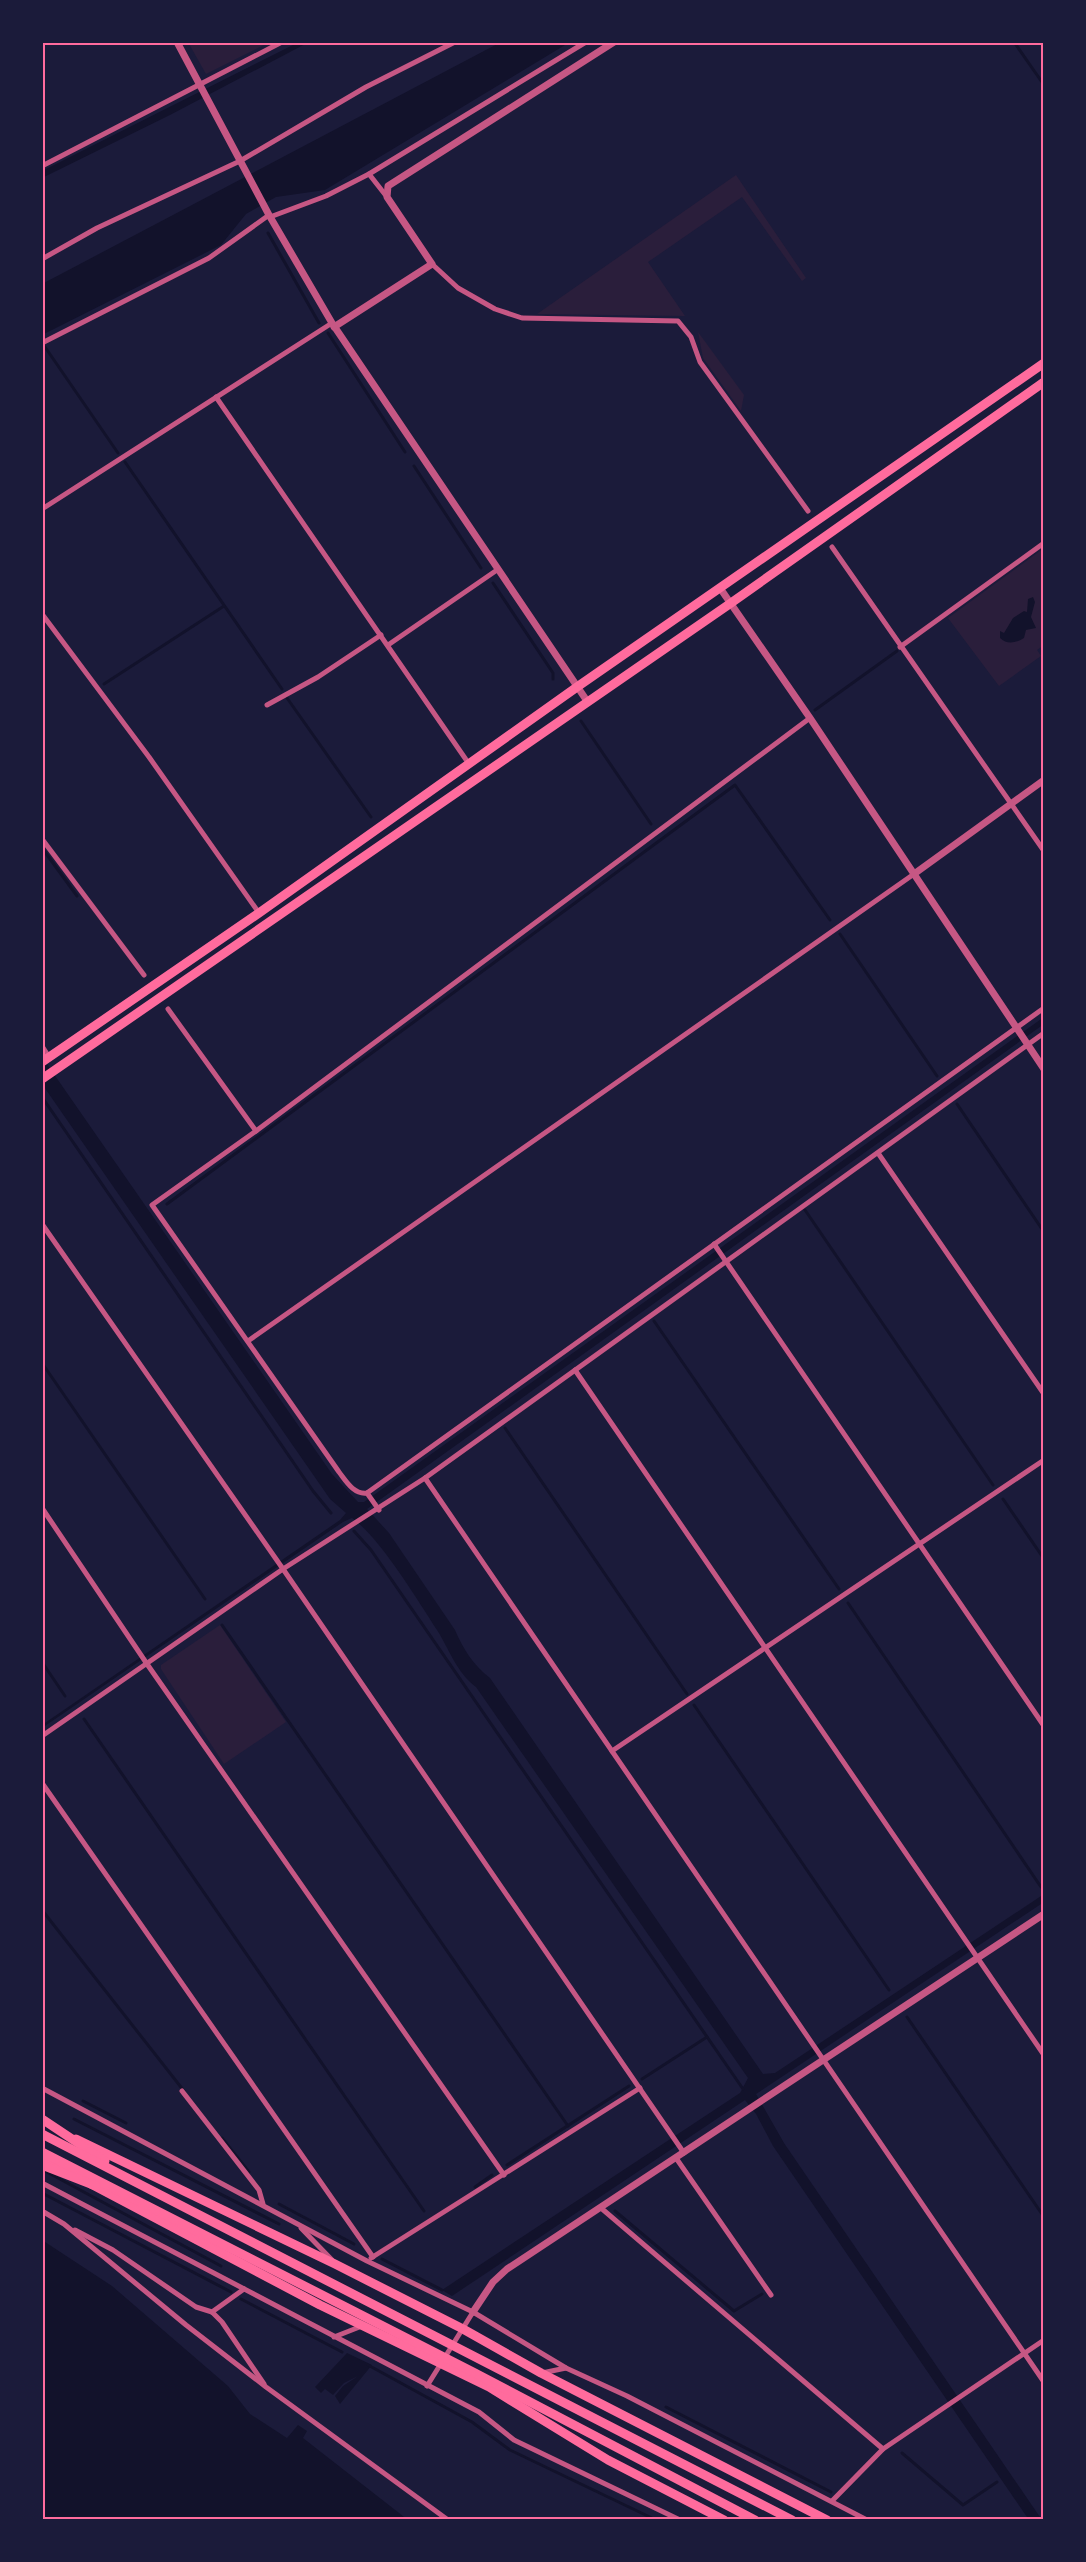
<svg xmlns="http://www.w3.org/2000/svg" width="1086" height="2562" viewBox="0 0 1086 2562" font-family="Jost,sans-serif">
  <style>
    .green { fill: #2a1e3b }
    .water { fill: #12122b }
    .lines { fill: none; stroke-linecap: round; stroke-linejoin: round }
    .stream { stroke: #12122b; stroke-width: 3 }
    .minor { stroke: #c65784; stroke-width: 5 }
    .tertiary { stroke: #c65784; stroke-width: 7 }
    .trunk { stroke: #ff6b9d; stroke-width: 9 }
    .motorway { stroke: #ff6b9d; stroke-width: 9 }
    .neatline { fill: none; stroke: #ff6b9d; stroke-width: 2 }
  </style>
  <rect width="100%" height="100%" fill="#1b1b3a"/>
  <g class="green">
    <polygon points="188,42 270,42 206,74"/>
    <polygon points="736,175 806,278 802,281 742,197 648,262 685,316 537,314"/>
    <polygon points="698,332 744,395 741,411 703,358"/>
    <polygon points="1044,548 1044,645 1037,650 1041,656 999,686 948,618"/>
    <polygon points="220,1625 286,1722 224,1764 161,1669 161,1665"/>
  </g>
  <g class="water">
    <polygon points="299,42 309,42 170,115 42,178 44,170"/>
    <polygon points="501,42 570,42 325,190 276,197 246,214 221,245 42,335 42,284"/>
    <path d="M1033,597L1035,602L1031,617L1036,628L1026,630L1024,638C1016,643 1007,645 1000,638V631L1004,633L1013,618L1024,611L1027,612L1028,599Z"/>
    <path d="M1044,1017V1024L367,1509L389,1533L455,1630C463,1649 474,1666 490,1678L763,2074L775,2073L1044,1894V1902L756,2094L784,2143L1042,2520H1029L773,2146L756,2114L745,2100L452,2296L442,2290L740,2093L748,2078L476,1687C457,1673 449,1649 437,1630C417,1599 380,1538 352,1518L343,1522L42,1728V1725L340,1520L346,1513L330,1499L42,1084V1057L332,1474L358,1502H364Z"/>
    <polygon points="42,2240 112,2286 228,2386 250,2414 287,2438 298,2425 307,2431 303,2438 408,2520 42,2520"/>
    <polygon points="347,2353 372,2365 340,2404 335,2396 343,2386 358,2376 344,2383 333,2395 325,2389 321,2393 315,2387"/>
  </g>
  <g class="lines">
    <g class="stream">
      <polyline points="1014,42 1044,85"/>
      <polyline points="268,233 319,323"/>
      <polyline points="328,333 405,452"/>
      <polyline points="45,347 118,453"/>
      <polyline points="125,462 282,689"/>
      <polyline points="414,466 481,568"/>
      <polyline points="493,583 553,673 553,679"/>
      <polyline points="104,684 224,606"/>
      <polyline points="287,698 371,817"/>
      <polyline points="815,710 897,651"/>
      <polyline points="581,721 651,824"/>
      <polyline points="42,848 77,896"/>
      <polyline points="840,934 937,1076"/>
      <polyline points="42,1097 313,1491 331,1513"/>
      <polyline points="957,1104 1044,1232"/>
      <polyline points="167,1204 735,785 830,920"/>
      <polyline points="805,1210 993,1485"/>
      <polyline points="654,1321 839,1589"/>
      <polyline points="42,1363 205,1599"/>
      <polyline points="505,1428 687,1694"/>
      <polyline points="1003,1499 1044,1559"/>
      <polyline points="354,1531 371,1550 743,2089"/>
      <polyline points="848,1603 1041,1887"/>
      <polyline points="222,1625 568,2126"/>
      <polyline points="42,1662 65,1696"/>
      <polyline points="694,1705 889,1990"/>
      <polyline points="84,1719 424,2211"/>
      <polyline points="42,1910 184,2091"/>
      <polyline points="907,2017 1044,2217"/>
      <polyline points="642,2079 707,2037"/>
      <polyline points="83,2101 126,2123"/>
      <polyline points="74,2119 279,2224"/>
      <polyline points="222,2138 249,2172"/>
      <polyline points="507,2165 629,2086"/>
      <polyline points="45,2171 221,2266"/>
      <polyline points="475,2187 492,2175"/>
      <polyline points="42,2193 231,2292"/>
      <polyline points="279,2204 354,2244"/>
      <polyline points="615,2211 734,2311 762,2294"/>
      <polyline points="382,2259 442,2290"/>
      <polyline points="241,2299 342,2352"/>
      <polyline points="368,2365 472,2422 510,2450 656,2520"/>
      <polyline points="666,2407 831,2492"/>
      <polyline points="902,2453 963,2505 997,2482"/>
    </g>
    <g class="minor">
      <polyline points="42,166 282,42"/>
      <polyline points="369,174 586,42"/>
      <polyline points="270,217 326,196 369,174 387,197"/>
      <polyline points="42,259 97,228 240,161 366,87 455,42"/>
      <polyline points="432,264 458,288 495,309 522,318 678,321 691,337 700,362 808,511"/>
      <polyline points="42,343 209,258 269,215"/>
      <polyline points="216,397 469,764"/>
      <polyline points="42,509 332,323"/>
      <polyline points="832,547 1044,851"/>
      <polyline points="42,614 149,757 259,913"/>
      <polyline points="388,645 497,570"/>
      <polyline points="900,647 1044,543"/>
      <polyline points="267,705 318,677 381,635"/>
      <path d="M810,718L256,1131L152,1205L339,1472C346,1481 354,1495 367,1493L1044,1008"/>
      <polyline points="42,839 144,975"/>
      <polyline points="168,1009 256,1131"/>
      <polyline points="42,1046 49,1057"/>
      <polyline points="878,1153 1044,1394"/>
      <polyline points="42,1224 283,1569 684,2153"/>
      <polyline points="714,1244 1044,1726"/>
      <polyline points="248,1341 914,874"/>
      <polyline points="575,1370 1044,2055"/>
      <polyline points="425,1478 1044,2382"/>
      <polyline points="367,1493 379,1510"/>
      <polyline points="42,1508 147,1664 504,2175"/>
      <polyline points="42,1736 283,1569 425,1478 1044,1033"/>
      <polyline points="612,1751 1044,1460"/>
      <polyline points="42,1783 373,2257"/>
      <polyline points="42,2088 367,2261 473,2312 566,2368 627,2396 867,2520"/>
      <polyline points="182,2091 259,2190 263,2204"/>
      <polyline points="676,2158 771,2295"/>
      <polyline points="42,2183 479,2412 514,2440 680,2520"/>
      <polyline points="601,2208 883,2449"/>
      <polyline points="42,2211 64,2224 186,2325 266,2387 448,2520"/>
      <polyline points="301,2228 332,2260"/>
      <polyline points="75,2230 113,2250 196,2307 212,2312 222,2322 264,2384"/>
      <polyline points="371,2258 640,2088"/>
      <polyline points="212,2312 244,2289"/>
      <polyline points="334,2337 362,2326"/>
      <polyline points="542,2373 566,2368"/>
      <polyline points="427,2386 473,2312"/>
      <polyline points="832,2501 883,2449 1044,2340"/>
    </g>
    <g class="tertiary">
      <polyline points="177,42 269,215 332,323 587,701"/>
      <polyline points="334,327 432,264 387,197 388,186 614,42"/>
      <polyline points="720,588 810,718 1044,1069"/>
      <polyline points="914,874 1044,780"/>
      <polyline points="473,2312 493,2282 507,2269 1044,1914"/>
    </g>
    <g class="trunk">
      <polyline points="42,1062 259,913 577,687 1044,363"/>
      <polyline points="42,1079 731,603 1044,382"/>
      <polyline points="76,2139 335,2264 463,2329 541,2373 827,2520"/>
      <polyline points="42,2158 71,2173"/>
      <polyline points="91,2184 320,2305 489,2387 608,2460 724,2520"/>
    </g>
    <g class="motorway">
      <polyline points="42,2119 105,2161"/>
      <polyline points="42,2134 792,2520"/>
      <polyline points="42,2152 475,2373 755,2520"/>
      <polyline points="42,2165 96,2186"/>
    </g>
  </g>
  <rect width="1086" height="2562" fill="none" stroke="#1b1b3a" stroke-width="87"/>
  <rect x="44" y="44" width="998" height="2474" class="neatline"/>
</svg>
